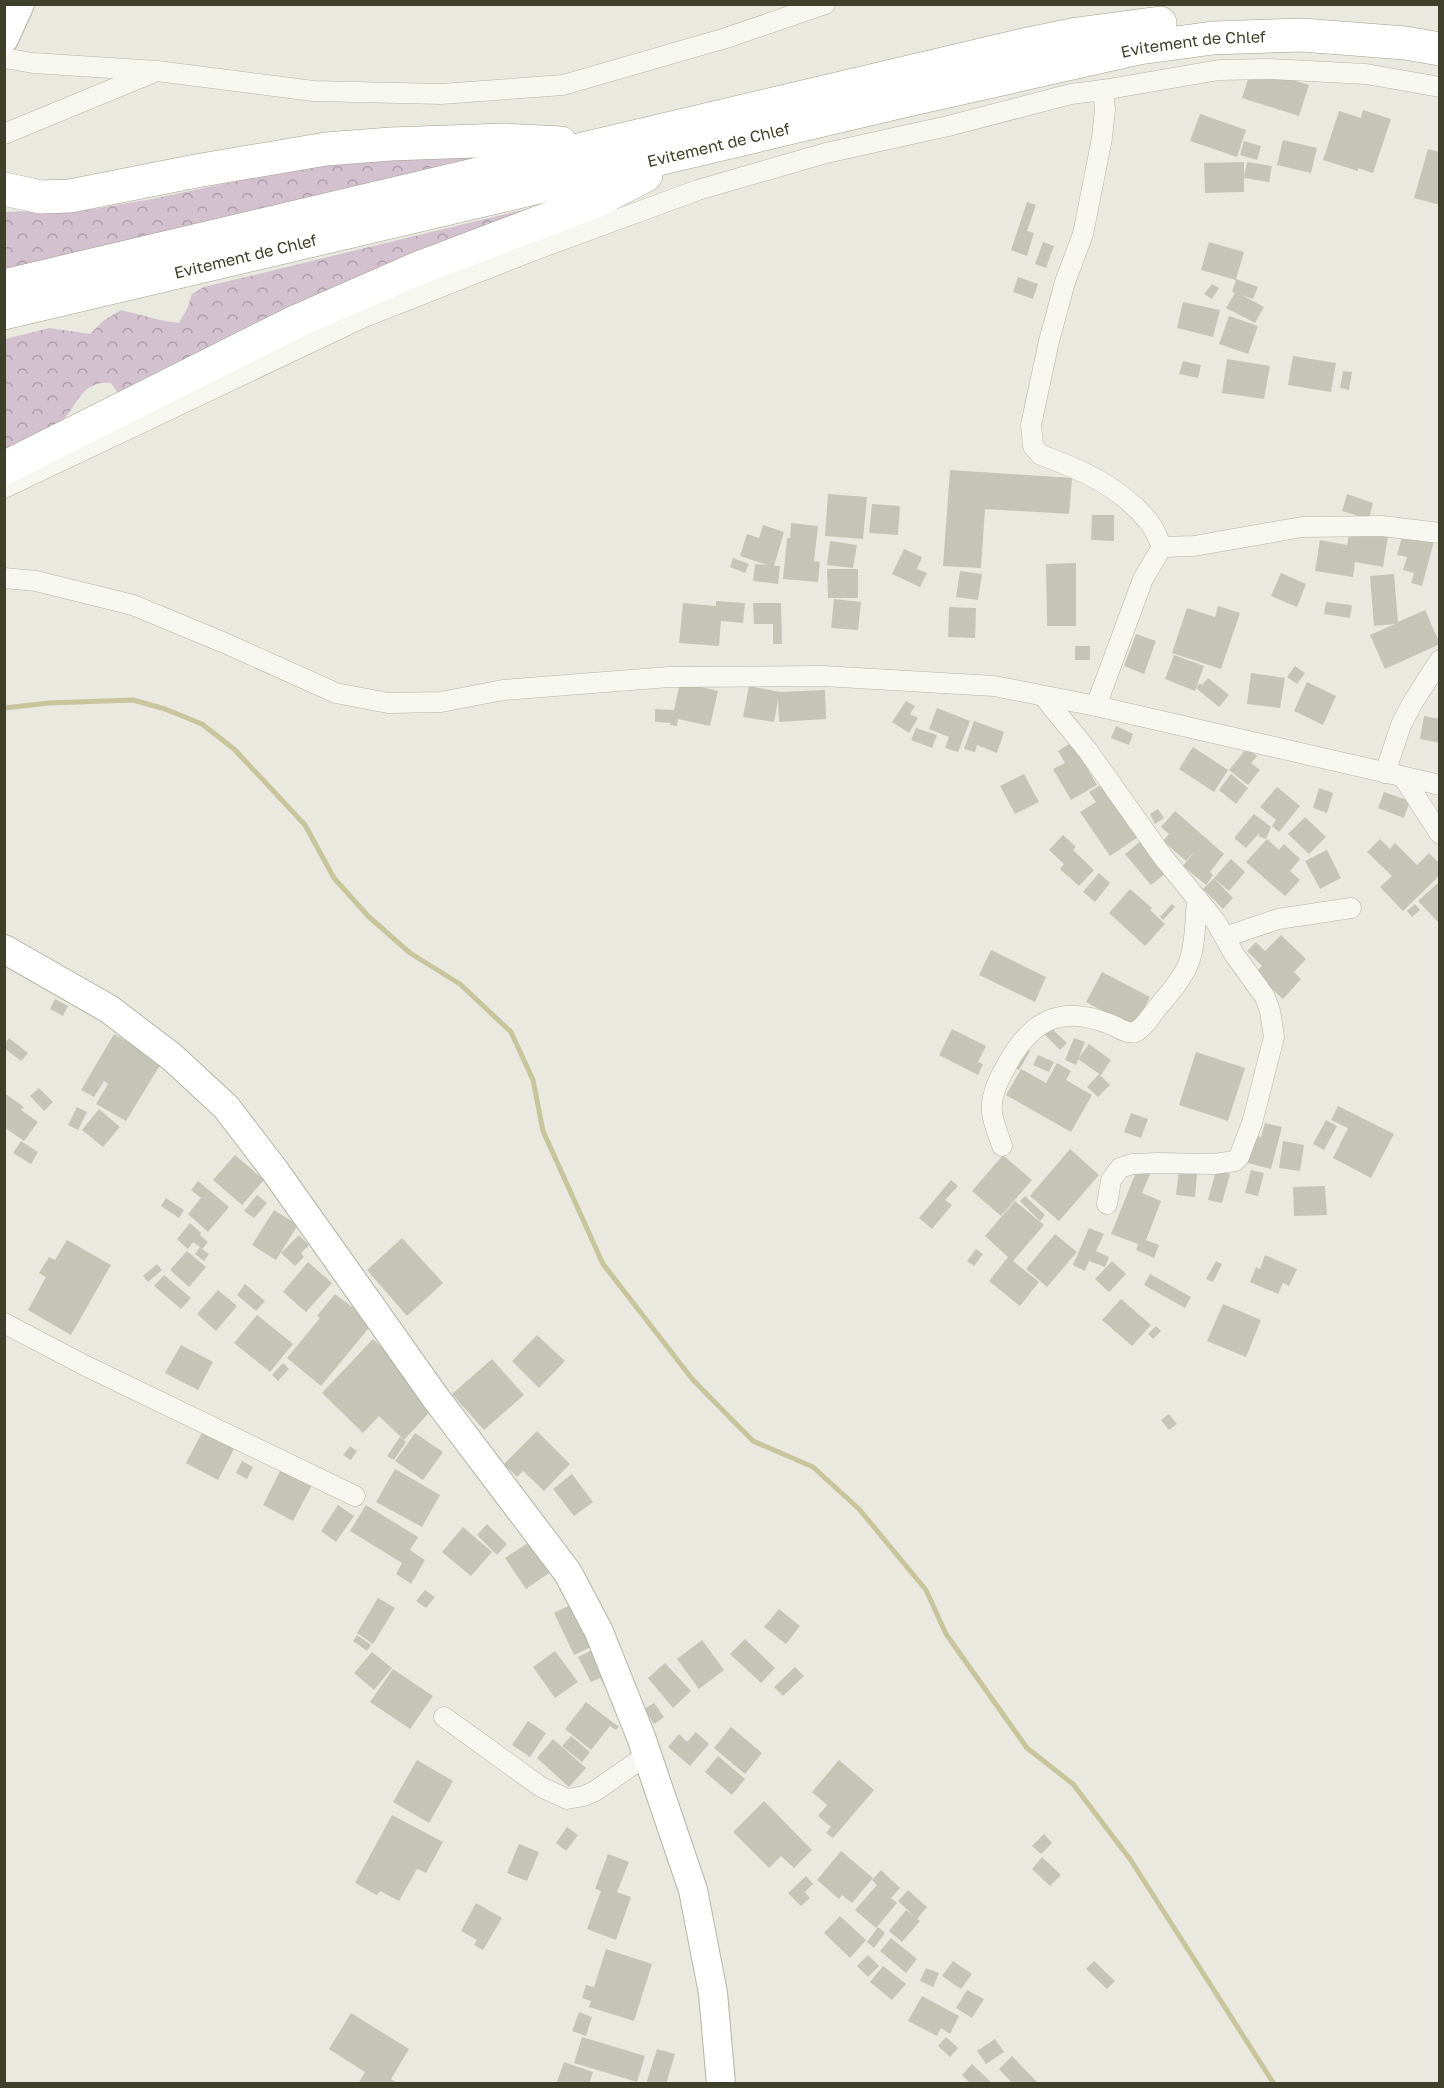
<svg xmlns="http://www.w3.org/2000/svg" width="1444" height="2088" viewBox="0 0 1444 2088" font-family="'Golos Text',sans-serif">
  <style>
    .forest { fill: url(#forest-crowns) }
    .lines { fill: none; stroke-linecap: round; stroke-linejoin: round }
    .stream { stroke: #c8c49b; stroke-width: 5 }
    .building { fill: #c5c5b7 }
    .street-casing { stroke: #b3b3a5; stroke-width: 21 }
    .secondary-casing { stroke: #b3b3a5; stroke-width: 30 }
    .highway-casing { stroke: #9f9f87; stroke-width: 34 }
    .street { stroke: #f7f7f2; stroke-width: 20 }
    .secondary { stroke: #fff; stroke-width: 28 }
    .highway { stroke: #fff; stroke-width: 33 }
    .labels { text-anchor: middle; stroke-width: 4.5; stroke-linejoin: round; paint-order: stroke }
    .street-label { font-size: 16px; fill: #3f4029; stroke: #f6f6ef }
  </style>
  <defs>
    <pattern id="forest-crowns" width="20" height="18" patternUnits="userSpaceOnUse" patternTransform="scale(1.5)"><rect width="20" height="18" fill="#d3c1d0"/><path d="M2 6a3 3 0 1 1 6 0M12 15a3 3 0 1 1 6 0" fill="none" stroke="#ad9ea9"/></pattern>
  </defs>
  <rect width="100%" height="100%" fill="#e9e9e0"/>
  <g class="forest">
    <polygon points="503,153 5,272 5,212 94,209 152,199 313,165"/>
    <path d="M609,189L120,396L111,383C80,380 78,407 59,424C44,438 22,449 5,461V339L50,328L90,334L103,321L121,310L160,320L179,323L188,307L192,294L204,287Z"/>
  </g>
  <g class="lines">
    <polyline class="stream" points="4,708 49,703 133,700 165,709 202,724 234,749 305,825 334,878 368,916 410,953 460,984 511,1032 533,1080 543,1131 603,1264 693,1380 753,1441 813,1467 859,1509 926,1590 946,1634 1027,1748 1073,1784 1130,1859 1274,2084"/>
  </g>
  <g class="building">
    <polygon points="1252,67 1309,85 1299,116 1242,98"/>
    <polygon points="1363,110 1391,119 1373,173 1358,168 1358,171 1323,160 1339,111 1361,118"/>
    <polygon points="1200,114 1246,130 1237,157 1190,141"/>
    <polygon points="1283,140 1317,148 1311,173 1277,165"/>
    <polygon points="1244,141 1261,146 1257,160 1240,155"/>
    <polygon points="1428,149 1440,152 1440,205 1414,198"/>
    <polygon points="1244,162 1244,176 1247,162 1272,166 1269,182 1244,178 1244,192 1205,193 1204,163"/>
    <polygon points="1027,202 1036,205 1027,231 1034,233 1027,256 1011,250"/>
    <polygon points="1043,242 1054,246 1046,268 1035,264"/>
    <polygon points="1209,242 1244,252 1236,279 1258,287 1253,299 1242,295 1264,307 1255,323 1226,308 1235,293 1232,292 1236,280 1201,270"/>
    <polygon points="1018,277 1038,284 1033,299 1013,292"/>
    <polygon points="1212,284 1219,288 1212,299 1204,294"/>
    <polygon points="1183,302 1220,310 1213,337 1177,328"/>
    <polygon points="1229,316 1258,326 1248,354 1219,344"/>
    <polygon points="1293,356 1336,363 1331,392 1288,385"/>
    <polygon points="1227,359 1270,366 1264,399 1222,393"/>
    <polygon points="1183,361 1201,365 1198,378 1179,374"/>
    <polygon points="1343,371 1352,372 1349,390 1340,388"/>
    <polygon points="950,470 1072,478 1069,514 985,509 981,568 943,566"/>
    <polygon points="828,494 867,497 863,539 825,536"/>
    <polygon points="1347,494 1373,503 1369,519 1342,511"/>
    <polygon points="872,504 900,506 898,535 869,533"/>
    <polygon points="1092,515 1114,515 1114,541 1091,540"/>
    <polygon points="791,523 818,526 814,561 820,562 818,582 783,579 787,538 790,538"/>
    <polygon points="763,525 784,532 774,566 780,566 778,584 753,581 755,564 767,565 740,556 747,534 759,538"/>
    <polygon points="1350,530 1388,536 1383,567 1355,562 1353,577 1315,571 1320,540 1347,545"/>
    <polygon points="1403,533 1434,541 1422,586 1411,583 1414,573 1403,570 1407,557 1397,555"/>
    <polygon points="830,541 857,545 853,568 827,565"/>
    <polygon points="904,549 922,557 917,569 927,573 920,587 892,574"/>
    <polygon points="733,558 749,564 745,573 730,567"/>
    <polygon points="1076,563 1076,626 1047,626 1046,564"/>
    <polygon points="827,569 858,569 858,598 828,598"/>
    <polygon points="960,571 982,574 978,600 956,597"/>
    <polygon points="1281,573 1306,584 1297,607 1271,596"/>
    <polygon points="1394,574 1398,622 1425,610 1440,644 1385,669 1370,635 1395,624 1374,626 1370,576"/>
    <polygon points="834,599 861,602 858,630 831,628"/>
    <polygon points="716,601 745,603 743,623 721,621 719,646 679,643 683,603 716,606"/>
    <polygon points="1326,602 1352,605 1350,618 1324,614"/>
    <polygon points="753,603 781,603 782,644 773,644 773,624 754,624"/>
    <polygon points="1218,606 1240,613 1221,669 1172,653 1187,608 1215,617"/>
    <polygon points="949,607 976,608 975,638 948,637"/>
    <polygon points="1136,634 1156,641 1144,674 1124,666"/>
    <rect x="1075" y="646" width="15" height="14"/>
    <polygon points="1174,655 1204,666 1196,688 1200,683 1202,685 1208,678 1229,695 1219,707 1196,688 1195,691 1165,679"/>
    <polygon points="1295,666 1305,673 1297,684 1287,677"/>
    <polygon points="1251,673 1285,678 1280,708 1247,704"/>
    <polygon points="680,682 718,691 710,726 678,719 677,726 670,725 671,723 655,722 655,709 674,710"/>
    <polygon points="1307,682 1336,696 1323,725 1294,711"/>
    <polygon points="749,686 780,692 825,690 826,719 779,722 778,700 774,722 743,717"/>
    <polygon points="906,701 915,706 910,714 918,718 909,733 892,722"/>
    <polygon points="937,708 970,721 958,752 945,748 949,737 929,729"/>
    <polygon points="1424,716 1440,719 1440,743 1420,739"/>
    <polygon points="974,721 1004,732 997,753 977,745 975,752 964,749"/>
    <polygon points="1116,726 1133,734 1129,745 1111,738"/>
    <polygon points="916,728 937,735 932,748 911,740"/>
    <polygon points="1072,742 1097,785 1071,800 1053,769 1065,763 1058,751"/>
    <polygon points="1193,747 1228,770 1214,792 1179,769"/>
    <polygon points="1247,748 1257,756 1251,763 1260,770 1248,785 1229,770"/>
    <polygon points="1024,774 1039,802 1015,814 1000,786"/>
    <polygon points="1231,774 1248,788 1236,804 1219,790"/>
    <polygon points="1104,783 1141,835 1110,856 1080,812 1096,802 1089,792"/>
    <polygon points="1277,787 1300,806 1279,832 1272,826 1276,820 1260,807"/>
    <polygon points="1319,788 1333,793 1327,813 1313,808"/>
    <polygon points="1384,792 1410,801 1404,818 1378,808"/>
    <polygon points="1158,809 1164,818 1155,824 1150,814"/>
    <polygon points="1175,811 1224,854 1210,872 1213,875 1206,885 1183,866 1196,850 1186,861 1163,841 1169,834 1161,827"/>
    <polygon points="1254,814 1271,827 1266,839 1258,836 1260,832 1246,848 1234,838"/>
    <polygon points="1305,817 1326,837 1309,854 1288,834"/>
    <polygon points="1063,835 1076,847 1073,850 1094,870 1079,886 1060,869 1064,864 1049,850"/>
    <polygon points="1267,839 1279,850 1284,844 1300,859 1290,871 1300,880 1285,896 1246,862"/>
    <polygon points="1380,839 1390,849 1395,843 1417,865 1429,853 1440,864 1440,875 1403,911 1380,887 1392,876 1367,852"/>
    <polygon points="1141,841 1167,872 1151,885 1125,854"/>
    <polygon points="1327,850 1341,878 1320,889 1305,861"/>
    <polygon points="1231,859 1245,872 1229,891 1214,878"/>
    <polygon points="1099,873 1110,883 1095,902 1083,892"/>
    <polygon points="1214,878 1233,898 1223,909 1203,889"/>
    <polygon points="1440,881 1440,924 1418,901"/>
    <polygon points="1130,889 1152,908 1150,910 1165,924 1145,946 1109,913"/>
    <polygon points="1172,904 1175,907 1163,920 1160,917"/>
    <polygon points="1415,904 1420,910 1412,917 1407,911"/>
    <polygon points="1281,935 1306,959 1294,972 1301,979 1283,999 1255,973 1262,966 1247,951 1256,942 1265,951"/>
    <polygon points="991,950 1046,977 1035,1002 979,975"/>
    <polygon points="1102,972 1150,997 1134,1028 1086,1002"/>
    <polygon points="55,999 68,1006 63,1016 50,1009"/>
    <polygon points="1049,1026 1067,1043 1060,1050 1043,1033"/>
    <polygon points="952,1029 986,1046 978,1062 983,1064 978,1075 939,1055"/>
    <polygon points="114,1034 162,1062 126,1121 96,1104 108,1084 104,1081 94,1097 81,1090"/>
    <polygon points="9,1038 28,1053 21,1061 4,1048 4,1044"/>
    <polygon points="1074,1038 1085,1042 1076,1065 1065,1060"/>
    <polygon points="1089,1044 1111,1060 1101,1075 1078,1059"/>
    <polygon points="1020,1045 1030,1051 1019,1070 1009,1064"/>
    <polygon points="1196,1052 1245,1068 1228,1121 1179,1105"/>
    <polygon points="1038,1055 1054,1062 1049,1072 1033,1065"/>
    <polygon points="1057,1063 1071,1071 1066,1080 1092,1095 1071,1132 1006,1095 1021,1069 1046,1083"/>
    <polygon points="1099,1074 1110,1085 1098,1097 1087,1087"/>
    <polygon points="39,1088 53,1102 44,1111 30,1096"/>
    <polygon points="4,1093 24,1107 21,1110 38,1122 24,1141 4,1127"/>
    <polygon points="1338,1106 1394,1134 1371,1178 1333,1158 1348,1128 1331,1120"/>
    <polygon points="77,1107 87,1112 78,1130 68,1125"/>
    <polygon points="99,1109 120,1127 103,1147 82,1130"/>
    <polygon points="1131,1113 1148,1119 1141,1138 1124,1132"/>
    <polygon points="1326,1120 1337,1126 1324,1150 1313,1144"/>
    <polygon points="1265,1123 1282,1127 1271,1169 1244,1162 1251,1135 1261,1137"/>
    <polygon points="21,1141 38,1152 31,1164 13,1153"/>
    <polygon points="1283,1141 1304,1145 1300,1171 1279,1168"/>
    <polygon points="1070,1149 1099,1175 1059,1221 1030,1196"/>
    <polygon points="235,1155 264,1180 242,1205 213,1180"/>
    <polygon points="1003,1155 1032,1180 1001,1216 972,1191"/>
    <polygon points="1180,1161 1198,1163 1195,1197 1176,1195"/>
    <polygon points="1138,1167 1151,1172 1142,1193 1161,1201 1146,1240 1159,1245 1154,1258 1136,1250 1138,1244 1111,1234"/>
    <polygon points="1216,1170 1230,1174 1222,1203 1208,1200"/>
    <polygon points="1251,1170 1264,1173 1258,1196 1245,1193"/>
    <polygon points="951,1180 958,1186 945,1200 952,1205 932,1229 919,1218"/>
    <polygon points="198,1181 229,1207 208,1232 188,1214 201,1198 191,1190"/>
    <polygon points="1325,1186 1327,1215 1294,1216 1293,1187"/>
    <polygon points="257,1195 267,1203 254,1218 244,1211"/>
    <polygon points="1025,1196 1045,1215 1040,1221 1020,1201"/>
    <polygon points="166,1198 184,1210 179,1218 161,1206"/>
    <polygon points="1015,1201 1044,1225 1013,1261 1039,1282 1020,1306 989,1281 1008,1257 985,1236"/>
    <polygon points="274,1210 298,1225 276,1260 252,1245"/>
    <polygon points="190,1223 201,1233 200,1235 208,1242 202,1249 209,1254 204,1261 195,1254 200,1247 193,1242 188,1249 177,1239"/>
    <polygon points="1089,1228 1104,1234 1096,1251 1109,1257 1105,1267 1089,1261 1085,1271 1073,1265"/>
    <polygon points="1055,1234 1077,1252 1047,1287 1026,1269"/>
    <polygon points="299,1235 309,1245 301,1253 304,1257 295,1266 281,1253"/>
    <polygon points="402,1238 443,1283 407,1316 367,1270"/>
    <polygon points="67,1240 111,1265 71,1335 28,1310 46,1277 39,1273 49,1257 55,1260"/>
    <polygon points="976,1249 983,1254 974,1266 967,1261"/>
    <polygon points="187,1251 206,1267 189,1287 170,1270"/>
    <polygon points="1265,1255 1297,1269 1289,1286 1283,1283 1278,1294 1250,1282 1256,1267 1260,1269"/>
    <polygon points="1112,1261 1126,1274 1109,1292 1095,1279"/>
    <polygon points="1216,1261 1222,1264 1213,1282 1206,1279"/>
    <polygon points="308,1262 332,1283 306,1312 283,1292"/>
    <polygon points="157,1264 162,1270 148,1282 143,1276"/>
    <polygon points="1150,1274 1191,1297 1185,1308 1144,1285"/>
    <polygon points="164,1275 191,1298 181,1309 154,1286"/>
    <polygon points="245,1284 265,1301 256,1311 237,1295"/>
    <polygon points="218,1290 237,1306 216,1331 197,1314"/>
    <polygon points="335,1294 373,1323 321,1386 287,1358 320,1318 317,1316"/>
    <polygon points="1121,1299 1151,1325 1132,1346 1102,1320"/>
    <polygon points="1223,1304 1261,1320 1246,1357 1207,1341"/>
    <polygon points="257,1315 293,1344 270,1372 234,1343"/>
    <polygon points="1156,1326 1161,1331 1153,1339 1148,1334"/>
    <polygon points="537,1335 565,1361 539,1388 512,1361"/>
    <polygon points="373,1339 439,1402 404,1440 379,1416 363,1433 322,1393"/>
    <polygon points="181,1345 213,1362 198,1390 165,1373"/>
    <polygon points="492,1359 524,1395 484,1430 452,1394"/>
    <polygon points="283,1363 289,1369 278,1381 272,1375"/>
    <polygon points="1169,1414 1177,1424 1169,1430 1161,1420"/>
    <polygon points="204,1429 236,1445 218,1480 186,1463"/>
    <polygon points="537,1431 570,1464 544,1491 523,1471 517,1477 504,1464"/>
    <polygon points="415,1433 443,1452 423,1480 395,1461"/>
    <polygon points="400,1437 406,1442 394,1460 387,1456"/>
    <polygon points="350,1446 357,1451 351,1460 343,1455"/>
    <polygon points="242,1461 253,1467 247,1479 236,1473"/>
    <polygon points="281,1469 312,1485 293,1521 263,1505"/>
    <polygon points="395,1469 440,1495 422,1527 376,1502"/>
    <polygon points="572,1474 593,1502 574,1516 553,1489"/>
    <polygon points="338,1505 354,1516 336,1542 321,1531"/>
    <polygon points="366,1505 418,1537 410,1550 425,1560 411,1584 396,1574 402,1563 350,1531"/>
    <polygon points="487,1524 507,1544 497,1555 477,1535"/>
    <polygon points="463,1527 492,1552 471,1576 442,1552"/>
    <polygon points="534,1539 555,1569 526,1589 505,1558"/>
    <polygon points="425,1590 435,1597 426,1608 416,1601"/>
    <polygon points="378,1598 395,1608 373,1644 357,1633"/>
    <polygon points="572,1604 593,1646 574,1655 554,1613"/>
    <polygon points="779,1609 800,1626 786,1644 764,1627"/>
    <polygon points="357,1635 371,1645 367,1651 353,1641"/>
    <polygon points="745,1639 775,1668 761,1683 730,1654"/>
    <polygon points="702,1640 724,1670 699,1689 677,1659"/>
    <polygon points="592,1650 611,1687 606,1689 600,1678 591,1682 578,1657"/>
    <polygon points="555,1651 578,1682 555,1698 533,1667"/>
    <polygon points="372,1652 392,1668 374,1690 354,1673"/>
    <polygon points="665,1663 691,1691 673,1708 648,1678"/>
    <polygon points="795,1667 804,1676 783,1696 774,1687"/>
    <polygon points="393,1669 433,1696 410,1729 370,1702"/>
    <polygon points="586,1702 619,1727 616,1730 610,1726 591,1750 565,1729"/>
    <polygon points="654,1703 664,1717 654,1724 644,1709"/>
    <polygon points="528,1721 546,1733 530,1757 512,1745"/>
    <polygon points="731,1727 762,1753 745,1774 714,1748"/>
    <polygon points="696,1732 709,1744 690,1766 668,1747 679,1734 687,1742"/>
    <polygon points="571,1736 590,1752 582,1762 562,1746"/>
    <polygon points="553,1739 586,1768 569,1787 537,1758"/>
    <polygon points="718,1756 745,1779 732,1795 705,1772"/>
    <polygon points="417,1760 453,1781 429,1823 393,1802"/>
    <polygon points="839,1760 874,1790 833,1838 826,1833 831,1827 818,1816 827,1805 812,1792"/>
    <polygon points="764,1801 812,1850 794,1868 781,1856 769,1868 733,1832"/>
    <polygon points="392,1815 443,1842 426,1873 417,1869 399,1901 380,1891 377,1895 355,1883"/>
    <polygon points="567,1827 578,1835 566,1851 556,1843"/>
    <polygon points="1044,1834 1052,1843 1041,1854 1032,1846"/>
    <polygon points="519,1844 539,1852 527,1881 507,1873"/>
    <polygon points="841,1851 873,1878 852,1903 842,1895 839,1899 817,1880"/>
    <polygon points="608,1854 629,1862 617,1892 631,1897 616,1940 587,1929 601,1891 595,1889"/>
    <polygon points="1042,1857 1061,1875 1050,1886 1032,1869"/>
    <polygon points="881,1870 900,1888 891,1898 897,1903 876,1928 855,1910 877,1885 872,1880"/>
    <polygon points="806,1876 813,1884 805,1892 810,1898 801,1906 788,1893"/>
    <polygon points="908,1890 927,1907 917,1919 920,1921 902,1942 889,1931 906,1910 914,1916 898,1901"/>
    <polygon points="476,1903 502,1918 483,1950 474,1945 477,1940 461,1931"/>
    <polygon points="840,1916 866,1940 850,1958 824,1933"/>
    <polygon points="878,1927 885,1933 874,1948 867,1942"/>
    <polygon points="891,1938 917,1959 906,1973 880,1951"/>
    <polygon points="606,1949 652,1964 634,2021 589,2007 591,2001 582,1998 586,1985 594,1987"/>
    <polygon points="868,1955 879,1966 868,1977 857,1966"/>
    <polygon points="953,1961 972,1974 961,1989 942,1976"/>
    <polygon points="1094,1961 1115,1981 1107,1989 1086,1969"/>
    <polygon points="883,1966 906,1984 892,2000 870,1982"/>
    <polygon points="926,1968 939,1973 933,1987 920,1981"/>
    <polygon points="967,1990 984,1999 972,2018 956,2008"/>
    <polygon points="922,1996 959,2016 950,2034 941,2028 937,2036 908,2021"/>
    <polygon points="579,2012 592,2017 586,2036 572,2031"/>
    <polygon points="351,2013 409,2049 391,2079 398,2084 358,2084 365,2072 329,2049"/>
    <polygon points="582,2037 645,2056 637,2082 574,2063"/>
    <polygon points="946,2037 958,2048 950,2057 938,2046"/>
    <polygon points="995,2039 1004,2052 986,2064 977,2051"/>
    <polygon points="657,2049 675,2054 666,2084 646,2084"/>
    <polygon points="1012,2056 1039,2084 1013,2084 999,2069"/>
    <polygon points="564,2062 593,2072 589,2084 557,2082"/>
    <polygon points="972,2064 993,2084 971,2084 962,2075"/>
  </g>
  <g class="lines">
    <defs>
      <g id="street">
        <polyline points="4,58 33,63 157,71 313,91 441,94 563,85 726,38 825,4"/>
        <polyline points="1103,90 1219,70 1268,69 1366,74 1440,87"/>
        <polyline points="4,134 152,73"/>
        <path d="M4,488L362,318L532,251L698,190L826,153L948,126L1071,94L1103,90L1105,109L1102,138L1083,234L1065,282L1049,341L1031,425L1033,446L1041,455C1082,470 1121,487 1149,522C1155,529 1158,539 1162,547"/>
        <polyline points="1162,547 1194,546 1302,527 1382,526 1440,533"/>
        <polyline points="4,578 36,581 133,605 227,644 336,693 388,703 441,702 503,690 669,677 823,676 994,686 1096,706 1440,785"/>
        <polyline points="1043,696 1088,751 1163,857 1216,922 1234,954 1265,997 1270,1011 1274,1037 1252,1123 1239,1157 1235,1161 1214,1164 1157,1163 1132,1164 1120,1168 1111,1180 1107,1204"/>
        <polyline points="1096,706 1143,579 1162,547"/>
        <polyline points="1385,773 1401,725 1413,702 1440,660"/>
        <polyline points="1403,777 1440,834"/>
        <polyline points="1225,937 1278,919 1351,908"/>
        <path d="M1002,1146C999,1136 993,1123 992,1112C990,1094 1001,1075 1009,1061C1034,1017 1065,1005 1112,1025C1119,1028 1130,1036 1137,1031C1145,1026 1152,1014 1158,1007C1169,994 1183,978 1189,962C1196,943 1195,920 1197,899"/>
        <polyline points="4,1323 86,1366 355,1496"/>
        <polyline points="444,1717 541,1787 567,1799 584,1796 595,1791 647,1755"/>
      </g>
      <g id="secondary">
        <polyline points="4,39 20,4"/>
        <polyline points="4,949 109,1009 172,1057 226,1107 275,1171 435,1397 568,1573 599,1632 641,1737 693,1890 713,1993 721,2084"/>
      </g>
      <g id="highway">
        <polyline points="4,189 41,197 70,196 196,171 326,149 391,144 504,140 561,143"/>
        <polyline points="4,286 1019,46 1077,34 1160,23"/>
        <path id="s1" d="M4,313L908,100L1139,48L1213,38L1302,35L1405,43L1440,49"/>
        <polyline points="4,468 295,322 416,269 598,200 646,175"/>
      </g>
    </defs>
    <use href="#street" class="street-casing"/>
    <use href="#secondary" class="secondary-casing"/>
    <use href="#highway" class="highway-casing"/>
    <use href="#street" class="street"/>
    <use href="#secondary" class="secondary"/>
    <use href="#highway" class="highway"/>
  </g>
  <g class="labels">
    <g class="street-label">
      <text dy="6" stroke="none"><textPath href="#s1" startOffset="1220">Evitement de Chlef</textPath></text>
      <text dy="6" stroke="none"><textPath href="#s1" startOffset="734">Evitement de Chlef</textPath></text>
      <text dy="6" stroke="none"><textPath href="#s1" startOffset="248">Evitement de Chlef</textPath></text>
    </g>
  </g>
  <rect width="1444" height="2088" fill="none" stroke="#3f4029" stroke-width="12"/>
</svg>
